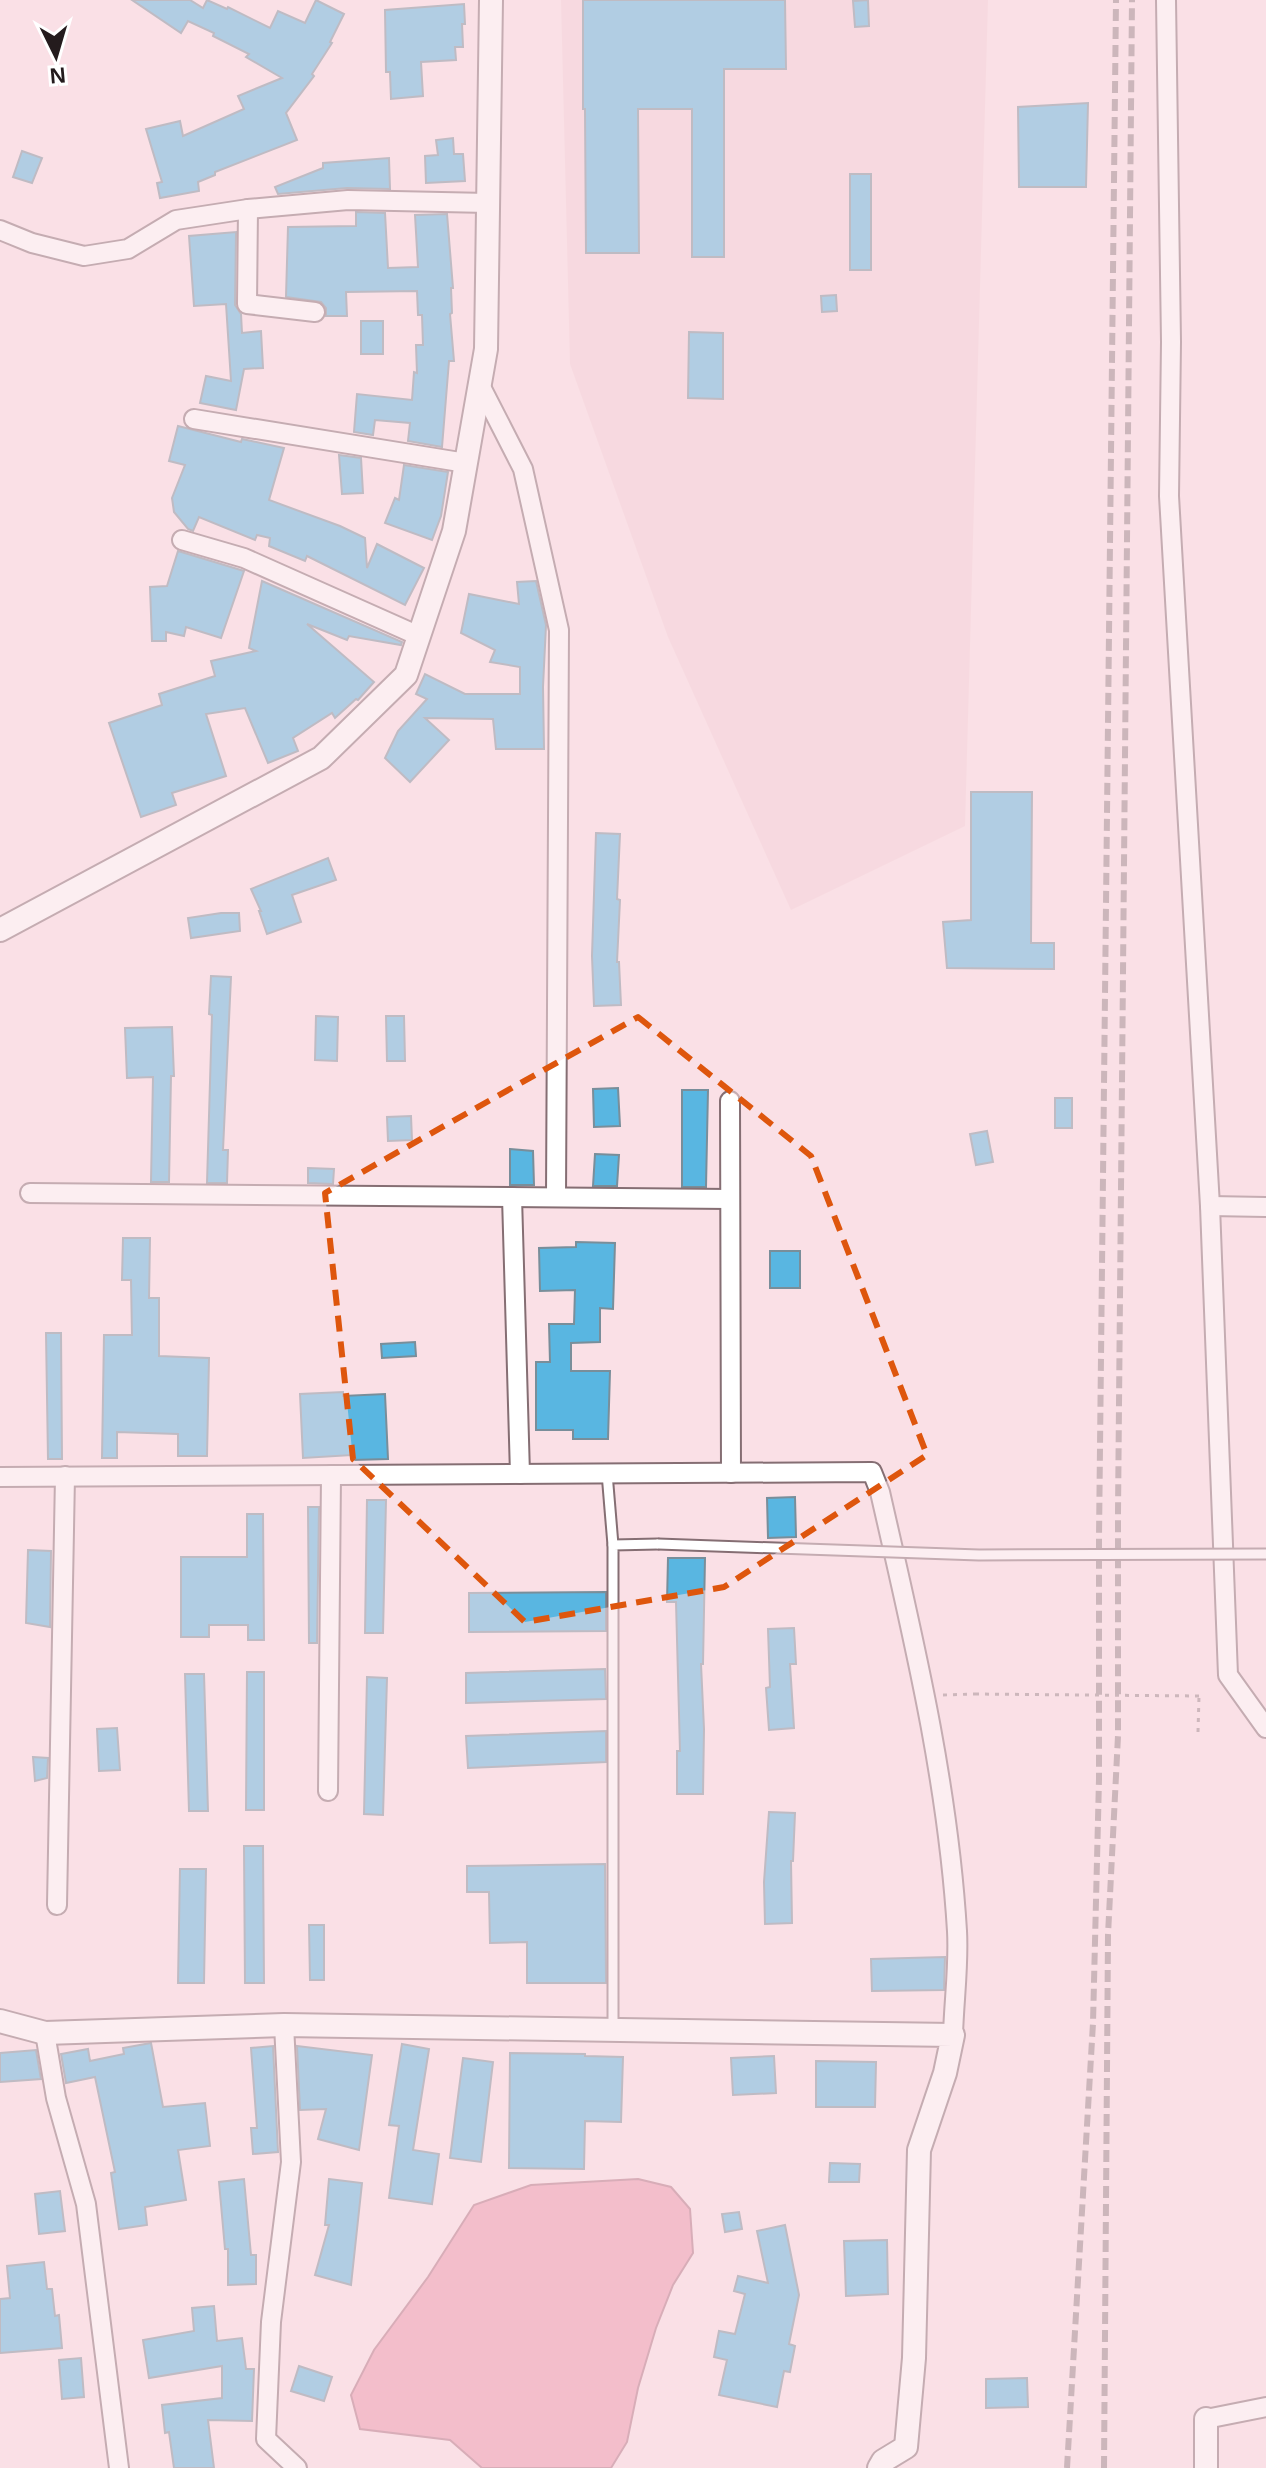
<svg xmlns="http://www.w3.org/2000/svg" width="1266" height="2468" viewBox="0 0 1266 2468" font-family="Arial,sans-serif">
  <style>
    .built { fill: #f4d1d9 }
    .water { fill: #eb94ac; stroke: #af7081; stroke-width: 2 }
    .building { fill: #59b6e1; stroke: #798e9a; stroke-width: 2 }
    .lines { fill: none; stroke-linecap: round; stroke-linejoin: round }
    .service-casing { stroke: #856e73; stroke-width: 13 }
    .minor-casing { stroke: #856e73; stroke-width: 22 }
    .tertiary-casing { stroke: #856e73; stroke-width: 26 }
    .path { stroke: #98858a; stroke-width: 3; stroke-dasharray: 4 6; stroke-linecap: butt }
    .service { stroke: #fff; stroke-width: 9 }
    .minor { stroke: #fff; stroke-width: 18 }
    .tertiary { stroke: #fff; stroke-width: 22 }
    .rail { stroke: #958387; stroke-width: 6; stroke-dasharray: 12 6; stroke-linecap: butt }
    .service-bridge-casing { stroke: #856e73; stroke-width: 13; stroke-linecap: butt }
    .path-bridge { stroke: #98858a; stroke-width: 3; stroke-dasharray: 4 6; stroke-linecap: butt }
    .service-bridge { stroke: #fff; stroke-width: 9 }
    .marked { fill: none; stroke: #de560d; stroke-width: 6; stroke-dasharray: 16 10; stroke-linejoin: round }
  </style>
  <rect width="100%" height="100%" fill="#fae0e6"/>
  <polygon class="built" points="561,0 988,0 965,826 791,910 668,637 570,364"/>
  <polygon class="water" points="638,2179 671,2187 690,2209 693,2253 673,2285 656,2328 638,2388 627,2442 611,2468 482,2468 450,2440 360,2429 351,2395 374,2350 428,2277 474,2205 531,2185"/>
  <g class="building">
    <polygon points="132,0 190,0 203,8 207,0 227,9 228,7 270,28 278,11 305,23 316,0 344,14 330,42 332,43 312,74 314,76 286,113 297,140 215,172 215,175 198,182 199,191 160,198 157,183 162,182 146,129 180,121 183,136 244,109 238,96 282,78 246,57 249,54 213,36 214,33 188,21 181,33"/>
    <polygon points="583,0 785,0 786,69 724,69 724,257 692,257 692,109 638,109 639,253 586,253 585,109 583,109"/>
    <polygon points="868,0 869,26 855,27 853,1"/>
    <polygon points="464,4 465,24 462,24 463,47 455,47 456,60 421,62 423,96 391,99 390,72 386,72 385,10"/>
    <polygon points="1088,103 1086,187 1019,187 1018,107"/>
    <polygon points="453,138 454,154 463,154 465,181 426,183 425,156 438,155 436,140"/>
    <polygon points="22,151 42,158 32,183 13,177"/>
    <polygon points="389,158 390,189 347,188 278,194 275,187 323,168 323,163"/>
    <rect x="850" y="174" width="21" height="96"/>
    <polygon points="356,212 385,213 388,268 418,267 415,215 447,214 453,288 451,288 452,313 450,314 454,361 449,361 442,447 408,441 410,423 375,420 373,435 354,432 357,394 412,400 414,372 417,373 416,345 423,345 422,315 418,315 417,291 346,292 347,316 326,316 326,308 321,302 286,297 288,227 356,226"/>
    <polygon points="236,232 235,305 241,314 242,333 261,331 263,368 244,369 236,410 200,403 206,376 231,381 226,304 194,306 189,236"/>
    <polygon points="836,295 837,311 822,312 821,296"/>
    <rect x="361" y="321" width="22" height="33"/>
    <polygon points="689,332 723,333 723,399 688,398"/>
    <polygon points="178,426 241,442 242,439 284,448 269,500 340,526 365,538 367,568 377,544 424,568 405,605 307,556 305,561 269,546 270,538 257,535 255,540 199,517 193,531 188,529 174,512 172,498 185,465 169,461"/>
    <polygon points="339,455 361,458 363,493 342,494"/>
    <polygon points="404,465 448,472 441,516 432,540 385,523 395,498 399,500"/>
    <polygon points="178,551 244,571 221,638 186,627 184,636 166,632 166,641 152,641 150,587 167,586"/>
    <polygon points="262,581 402,642 401,645 349,636 347,640 307,624 374,682 358,700 356,699 335,718 332,713 293,738 298,751 268,763 245,708 206,714 226,776 172,793 176,805 141,817 109,723 162,705 159,694 215,676 211,661 256,651 249,648"/>
    <polygon points="536,581 546,625 543,687 544,749 496,749 493,719 425,718 449,740 410,782 385,758 398,731 427,699 416,694 425,674 465,694 520,694 520,667 490,662 495,650 461,633 469,594 519,604 517,582"/>
    <polygon points="971,792 1032,792 1031,943 1054,943 1054,969 947,968 943,922 971,920"/>
    <polygon points="596,833 620,834 617,899 620,900 617,962 619,962 621,1005 594,1006 592,956"/>
    <polygon points="328,858 336,880 292,895 301,922 267,934 259,911 261,911 251,889"/>
    <polygon points="221,913 239,913 240,931 191,938 188,918"/>
    <polygon points="211,976 231,977 223,1150 228,1150 227,1183 207,1183 212,1015 209,1014"/>
    <polygon points="316,1016 338,1017 337,1061 315,1060"/>
    <polygon points="386,1016 404,1016 405,1061 387,1061"/>
    <polygon points="172,1027 174,1076 171,1076 169,1182 151,1182 153,1077 127,1078 125,1028"/>
    <polygon points="618,1088 620,1126 594,1127 593,1089"/>
    <polygon points="682,1090 708,1090 706,1187 682,1187"/>
    <rect x="1055" y="1098" width="17" height="30"/>
    <polygon points="411,1116 412,1140 388,1141 387,1117"/>
    <polygon points="987,1131 993,1162 976,1165 970,1134"/>
    <polygon points="510,1149 533,1151 534,1185 510,1185"/>
    <polygon points="595,1154 619,1155 617,1186 593,1186"/>
    <polygon points="308,1168 334,1169 333,1184 308,1183"/>
    <polygon points="123,1238 150,1238 149,1298 159,1298 159,1356 209,1358 207,1456 178,1456 178,1434 117,1432 117,1458 102,1458 104,1335 132,1335 131,1280 122,1280"/>
    <polygon points="576,1242 615,1243 613,1309 600,1308 600,1342 571,1343 571,1371 610,1371 608,1439 573,1439 573,1430 536,1430 536,1362 550,1362 549,1324 574,1324 575,1290 540,1291 539,1248 576,1247"/>
    <rect x="770" y="1251" width="30" height="37"/>
    <polygon points="46,1333 61,1333 62,1459 48,1459"/>
    <polygon points="415,1342 416,1356 382,1358 381,1344"/>
    <polygon points="343,1392 343,1396 385,1394 388,1459 352,1460 352,1455 303,1458 300,1394"/>
    <polygon points="795,1497 796,1537 768,1538 767,1498"/>
    <polygon points="367,1500 386,1500 383,1633 365,1633"/>
    <polygon points="308,1507 319,1507 317,1643 309,1643"/>
    <polygon points="247,1514 263,1514 264,1640 248,1640 248,1625 209,1625 209,1637 181,1637 181,1557 247,1557"/>
    <polygon points="28,1550 51,1551 50,1627 26,1623"/>
    <polygon points="668,1558 705,1558 703,1664 701,1664 704,1729 703,1794 677,1794 677,1751 680,1751 676,1602 667,1602"/>
    <polygon points="606,1592 606,1631 469,1632 469,1593"/>
    <polygon points="794,1628 796,1664 790,1664 794,1728 769,1730 766,1688 770,1687 768,1629"/>
    <polygon points="605,1669 606,1699 466,1703 466,1673"/>
    <polygon points="247,1672 264,1672 264,1810 246,1810"/>
    <polygon points="185,1674 204,1674 208,1811 189,1811"/>
    <polygon points="367,1677 387,1678 383,1815 364,1814"/>
    <polygon points="117,1728 120,1770 99,1771 97,1729"/>
    <polygon points="606,1731 606,1762 468,1768 466,1736"/>
    <polygon points="33,1757 48,1758 47,1778 35,1781"/>
    <polygon points="769,1812 795,1813 793,1861 791,1861 792,1923 765,1924 764,1882"/>
    <polygon points="244,1846 263,1846 264,1983 245,1983"/>
    <polygon points="605,1864 606,1983 527,1983 527,1942 490,1943 489,1892 467,1892 467,1866"/>
    <polygon points="180,1869 206,1869 204,1983 178,1983"/>
    <polygon points="309,1925 324,1925 324,1980 310,1980"/>
    <polygon points="945,1957 944,1990 872,1991 871,1959"/>
    <polygon points="151,2043 163,2107 205,2103 210,2146 178,2150 186,2200 145,2207 147,2225 119,2229 111,2173 115,2172 95,2077 66,2083 61,2054 88,2049 90,2061 124,2054 123,2048"/>
    <polygon points="402,2044 429,2049 413,2150 439,2154 432,2204 389,2198 399,2126 389,2125"/>
    <polygon points="273,2046 278,2152 253,2154 251,2128 257,2128 251,2048"/>
    <polygon points="297,2046 372,2055 359,2150 318,2139 326,2109 300,2110"/>
    <polygon points="36,2050 41,2079 0,2082 0,2053"/>
    <polygon points="510,2053 585,2054 585,2056 623,2057 621,2122 585,2121 584,2169 509,2168"/>
    <polygon points="774,2056 776,2093 733,2095 731,2058"/>
    <polygon points="463,2058 493,2062 481,2162 450,2158"/>
    <polygon points="816,2061 876,2062 875,2107 816,2107"/>
    <polygon points="830,2163 860,2164 859,2182 829,2182"/>
    <polygon points="244,2179 251,2255 256,2255 256,2284 228,2285 228,2249 225,2249 219,2182"/>
    <polygon points="329,2179 362,2183 351,2285 315,2275 329,2225 325,2225"/>
    <polygon points="60,2191 65,2231 39,2234 35,2194"/>
    <polygon points="739,2212 742,2229 725,2232 722,2214"/>
    <polygon points="785,2225 799,2295 789,2344 795,2346 790,2372 784,2371 777,2407 719,2395 727,2360 714,2357 719,2331 735,2334 745,2294 734,2291 738,2276 768,2283 757,2231"/>
    <polygon points="887,2240 888,2294 846,2296 844,2241"/>
    <polygon points="44,2262 47,2289 52,2289 55,2316 59,2315 62,2348 0,2353 0,2299 10,2298 7,2266"/>
    <polygon points="214,2306 217,2341 242,2338 246,2369 254,2369 252,2421 208,2420 214,2468 174,2468 169,2432 165,2433 162,2405 222,2398 222,2366 149,2378 143,2340 194,2331 192,2308"/>
    <polygon points="81,2358 84,2397 62,2399 59,2360"/>
    <polygon points="299,2366 332,2377 324,2401 291,2391"/>
    <polygon points="1027,2378 1028,2407 986,2408 986,2379"/>
  </g>
  <g class="lines">
    <defs>
      <g id="service">
        <polyline points="607,1473 613,1545"/>
        <polyline points="613,2028 613,1545 658,1544"/>
      </g>
      <g id="minor">
        <polyline points="1166,0 1171,342 1169,496 1210,1206 1228,1675 1266,1728"/>
        <polyline points="248,209 247,304 315,312"/>
        <polyline points="0,230 32,243 84,256 128,249 176,220 248,209 348,200 488,203"/>
        <polyline points="480,385 523,469 559,630 556,1197"/>
        <polyline points="194,419 466,463"/>
        <polyline points="182,540 244,558 419,636"/>
        <polyline points="730,1101 731,1473"/>
        <polyline points="30,1193 730,1199"/>
        <polyline points="512,1197 520,1474"/>
        <polyline points="1210,1206 1266,1207"/>
        <path d="M0,1477L872,1472L880,1492C913,1637 948,1781 957,1931C959,1965 954,2000 953,2035"/>
        <polyline points="328,1791 331,1475"/>
        <polyline points="57,1905 65,1476"/>
        <polyline points="284,2025 291,2162 271,2322 266,2439 297,2468"/>
        <polyline points="45,2033 56,2098 86,2204 119,2468"/>
        <polyline points="1206,2419 1266,2407"/>
      </g>
      <g id="tertiary">
        <polyline points="0,930 321,758 406,675 454,531 486,349 491,0"/>
        <polyline points="0,2021 45,2033 284,2025 953,2035 945,2073 919,2150 914,2358 906,2447 883,2461 879,2468"/>
        <polyline points="1206,2419 1206,2468"/>
      </g>
    </defs>
    <use href="#service" class="service-casing"/>
    <use href="#minor" class="minor-casing"/>
    <use href="#tertiary" class="tertiary-casing"/>
    <g class="path">
      <polyline points="943,1695 975,1694"/>
      <polyline points="1198,1732 1199,1696"/>
    </g>
    <use href="#service" class="service"/>
    <use href="#minor" class="minor"/>
    <use href="#tertiary" class="tertiary"/>
    <g class="rail">
      <polyline points="1067,2468 1093,2023 1099,1779 1099,1538 1116,0"/>
      <polyline points="1104,2468 1108,1935 1118,1736 1118,1513 1132,0"/>
    </g>
    <defs>
      <polyline id="service-bridge" points="658,1544 979,1555 1266,1554"/>
    </defs>
    <use href="#service-bridge" class="service-bridge-casing"/>
    <polyline class="path-bridge" points="975,1694 1199,1696"/>
    <use href="#service-bridge" class="service-bridge"/>
  </g>
  <path d="M0 0H1266V2468H0ZM638,1017L811,1156L927,1455L724,1587L525,1622L353,1459L325,1193Z" fill="#fae0e6" fill-opacity=".55" fill-rule="evenodd"/>
  <path class="marked" d="M638,1017L811,1156L927,1455L724,1587L525,1622L353,1459L325,1193Z"/>
  <g transform="translate(56 56) rotate(175)" stroke="#ffffff" stroke-width="6" paint-order="stroke">
  <path d="M0-6L14 30L0 20L-14 30Z" fill="#241b1d"/>
  <text y="-12" font-size="22" font-weight="bold" text-anchor="middle" fill="#241b1d">N</text>
  </g>
</svg>
